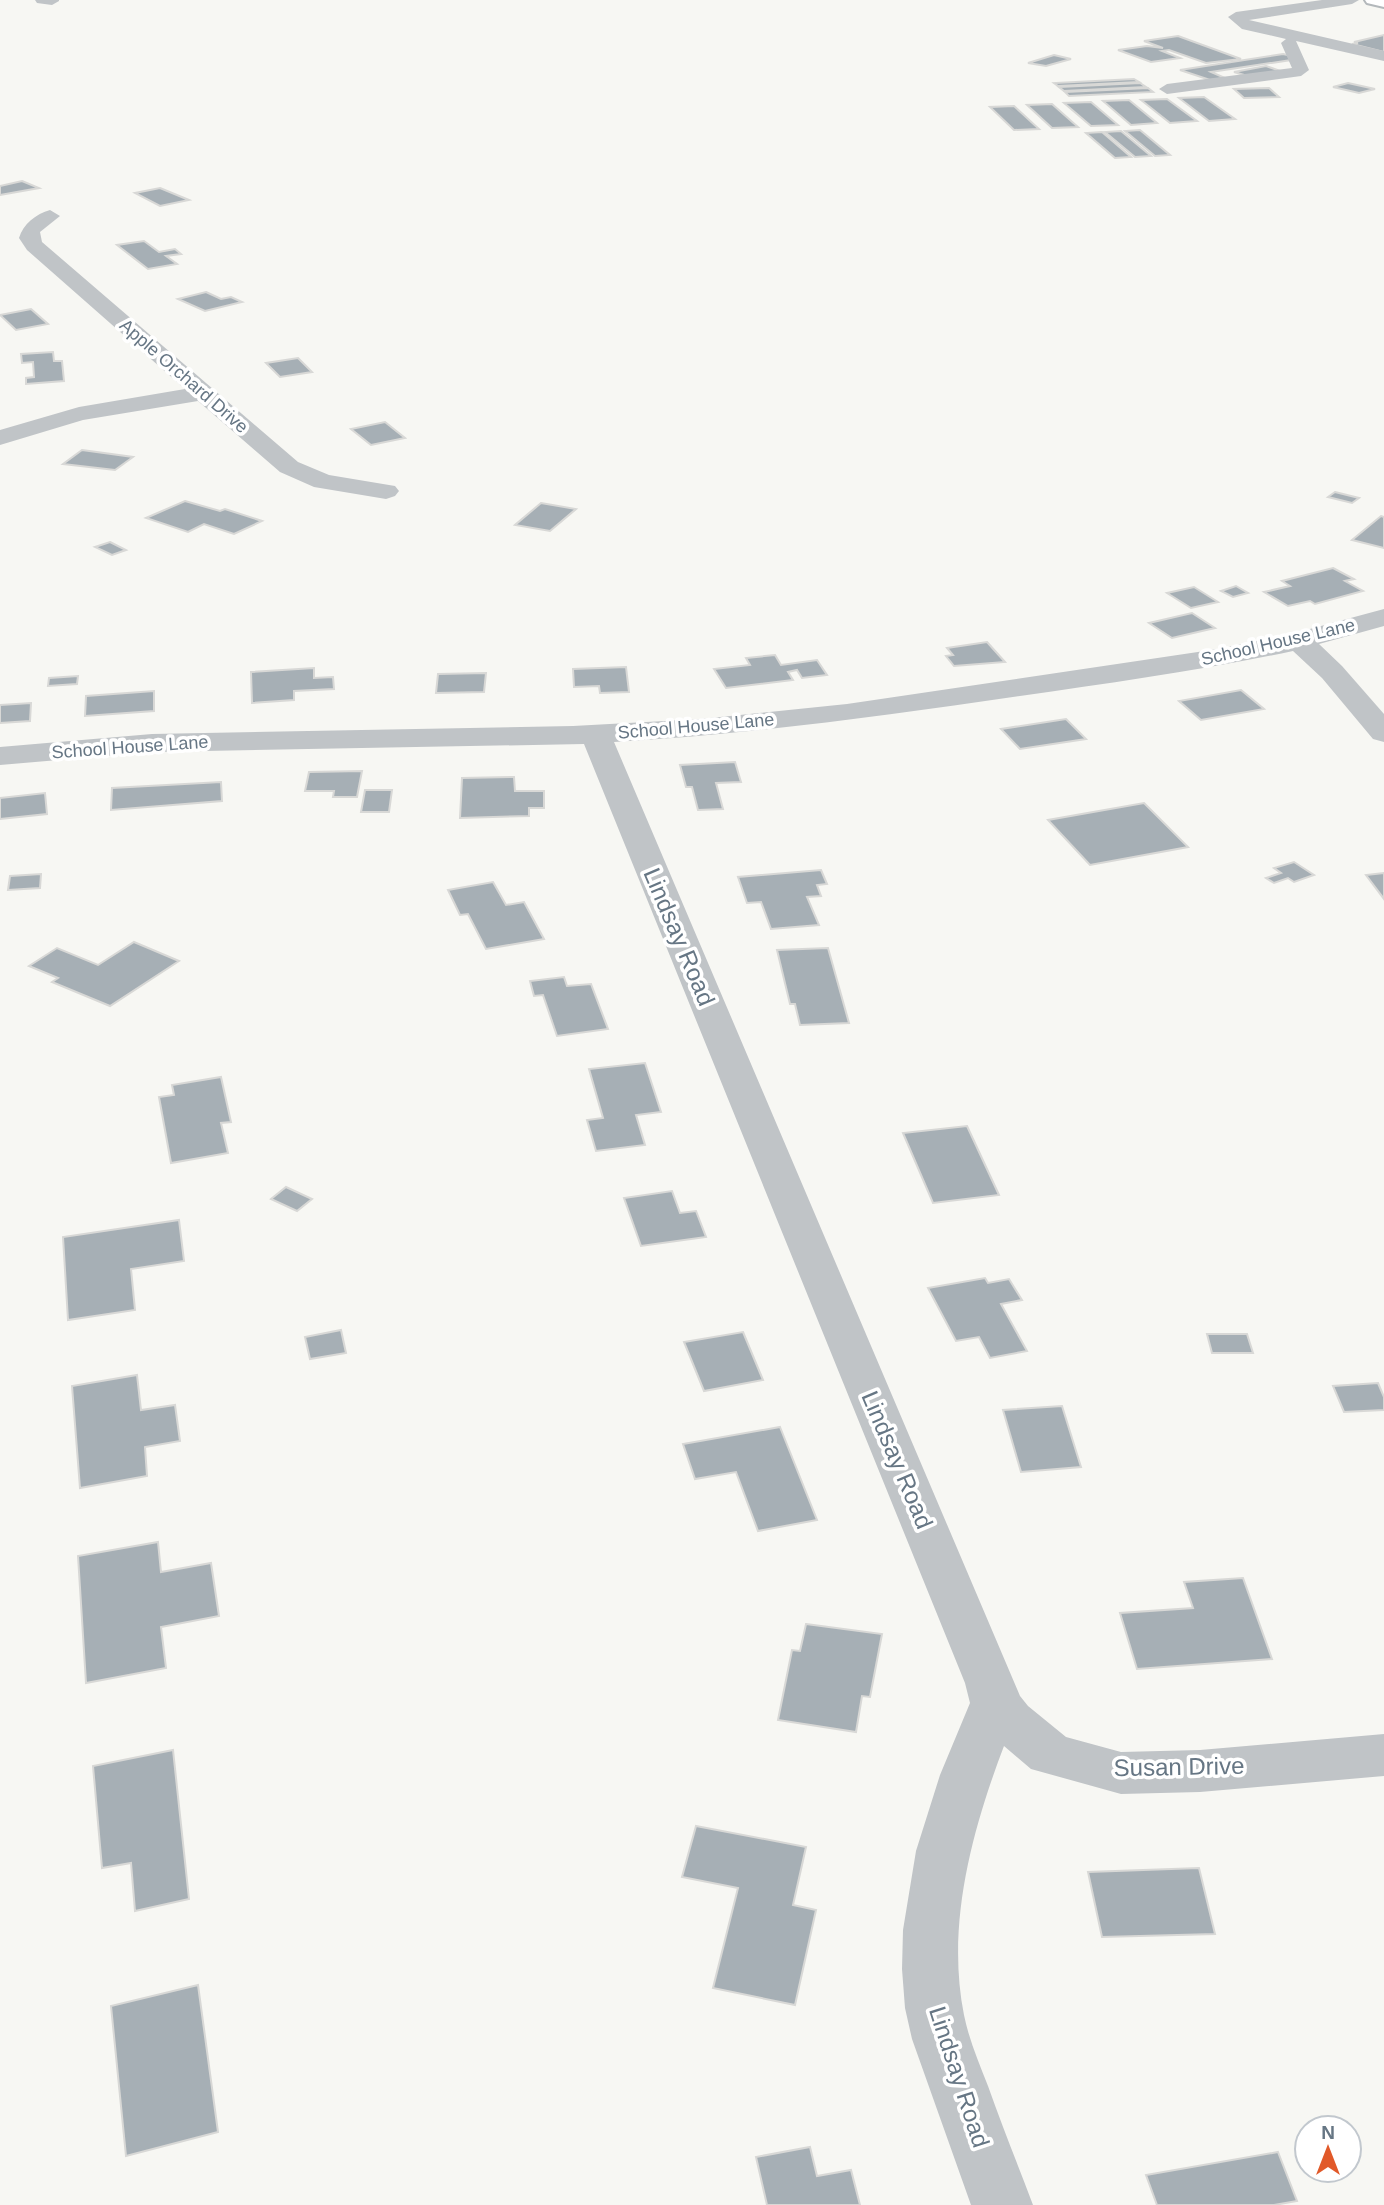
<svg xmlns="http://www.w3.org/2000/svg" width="1384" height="2205" viewBox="0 0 1384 2205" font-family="Arial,sans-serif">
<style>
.building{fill:#a6afb5;stroke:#d8d8d6;stroke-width:2}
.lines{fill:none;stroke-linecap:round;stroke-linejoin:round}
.major-casing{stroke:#b3b8bb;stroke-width:4}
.minor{fill:#c0c4c7;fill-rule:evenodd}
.major{fill:#fff;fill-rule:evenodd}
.labels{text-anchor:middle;stroke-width:7;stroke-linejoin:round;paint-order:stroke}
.far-street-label{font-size:18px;fill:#667684;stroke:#fff}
.near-street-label{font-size:24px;fill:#667684;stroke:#fff}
</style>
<rect width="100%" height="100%" fill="#f7f7f3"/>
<g class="building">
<polygon points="1384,35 1384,52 1352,44 1358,43 1354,42"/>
<polygon points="1178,36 1241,59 1206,63 1169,50 1162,51 1180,58 1151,62 1118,50 1147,46 1163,48 1144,41"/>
<polygon points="1283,54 1292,56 1291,60 1211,72 1225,78 1210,80 1180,70"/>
<polygon points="1054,55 1071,59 1046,66 1028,63"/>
<polygon points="1266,66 1283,72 1251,77 1234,72"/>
<polygon points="1134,79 1139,82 1058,86 1054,83"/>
<polygon points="1140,83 1146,87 1064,91 1059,87"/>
<polygon points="1348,83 1375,89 1359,93 1333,87"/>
<polygon points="1148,88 1153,92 1069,96 1065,92"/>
<polygon points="1269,88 1279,97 1244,98 1234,89"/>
<polygon points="1204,97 1235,119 1209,121 1179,98"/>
<polygon points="1167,99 1197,121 1170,123 1141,100"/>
<polygon points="1129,100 1157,123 1131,125 1103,101"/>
<polygon points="1091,102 1118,125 1091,126 1064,103"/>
<polygon points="1052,104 1078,127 1052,128 1027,105"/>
<polygon points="1014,106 1039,129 1014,130 990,107"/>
<polygon points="1140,130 1170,155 1155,156 1125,131"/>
<polygon points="1121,131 1151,156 1135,157 1105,132"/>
<polygon points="1102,132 1131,157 1115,158 1086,133"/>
<polygon points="22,181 39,188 0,195 0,186"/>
<polygon points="160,188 189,200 160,206 135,193"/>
<polygon points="144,241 159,252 175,249 181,254 166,256 177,264 148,269 117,245"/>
<polygon points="206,292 221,299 231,297 242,302 205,311 178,299"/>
<polygon points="31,309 48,324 16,330 0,315"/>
<polygon points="53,352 54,361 62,361 64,381 26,384 26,378 34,377 33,362 22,363 21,354"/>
<polygon points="298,358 312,372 280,377 266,363"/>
<polygon points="385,422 405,438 371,445 351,429"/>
<polygon points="82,450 133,457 115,470 63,464"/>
<polygon points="1335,492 1359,498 1352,503 1328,497"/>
<polygon points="185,501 220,511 225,509 262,521 234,534 204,524 188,532 146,518"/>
<polygon points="541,503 576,509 550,531 515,525"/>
<polygon points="1381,516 1384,517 1384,548 1352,540"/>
<polygon points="110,542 126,550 112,555 95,547"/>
<polygon points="1333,568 1354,579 1345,581 1363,591 1315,604 1310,601 1288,606 1264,592 1290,586 1282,581"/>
<polygon points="1236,586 1248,593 1233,597 1221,591"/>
<polygon points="1194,587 1218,602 1191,608 1167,593"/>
<polygon points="1192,613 1215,628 1172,638 1149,623"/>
<polygon points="987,642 1005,662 954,666 946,656 953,655 947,648"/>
<polygon points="775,655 781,665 817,660 827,675 802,678 797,670 788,672 793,680 726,688 714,669 750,665 746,658"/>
<polygon points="626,667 629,692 600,693 599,686 574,687 573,669"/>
<polygon points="314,668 314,678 333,677 334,689 294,691 294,700 252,703 251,672"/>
<polygon points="486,673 484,692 436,693 438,674"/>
<polygon points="78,676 77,684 48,686 49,678"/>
<polygon points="1241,690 1264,709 1201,720 1179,701"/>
<polygon points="154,691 154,711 85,716 86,696"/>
<polygon points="31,703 30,721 0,723 0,705"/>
<polygon points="1066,719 1086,739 1020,749 1001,729"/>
<polygon points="735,762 741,782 716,783 723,809 698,810 692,787 686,787 680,765"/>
<polygon points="362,771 357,797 333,797 334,791 305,791 309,772"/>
<polygon points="514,777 515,791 544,791 544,808 529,808 529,816 460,818 462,778"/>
<polygon points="221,782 222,801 111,810 112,788"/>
<polygon points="365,790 392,790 389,812 361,812"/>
<polygon points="45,793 47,814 0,819 0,798"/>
<polygon points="1144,803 1188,847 1090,865 1048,820"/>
<polygon points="1294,862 1314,875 1294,882 1288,878 1274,883 1266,878 1281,873 1274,868"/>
<polygon points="821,870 827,884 817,885 821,896 807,897 819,925 771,929 761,902 747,903 738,877"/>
<polygon points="1384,873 1384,899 1366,875"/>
<polygon points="41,874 40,888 8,890 10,876"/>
<polygon points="493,882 506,905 524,902 544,939 486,949 468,914 460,915 448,890"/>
<polygon points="134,942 179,961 110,1006 52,982 58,978 29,966 57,948 98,965"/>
<polygon points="828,948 849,1023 800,1025 795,1004 790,1004 777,950"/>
<polygon points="564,977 567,986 591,984 608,1029 557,1036 543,995 534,996 530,981"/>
<polygon points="645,1063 661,1112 636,1115 645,1145 596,1151 587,1120 603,1118 589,1069"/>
<polygon points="221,1077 231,1122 221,1123 228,1153 171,1163 159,1097 174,1095 172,1085"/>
<polygon points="967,1126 999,1195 933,1203 903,1133"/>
<polygon points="286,1187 312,1199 297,1211 271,1199"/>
<polygon points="672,1191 680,1213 696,1211 706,1237 641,1246 624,1198"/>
<polygon points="179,1220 184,1261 131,1269 135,1310 68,1320 63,1237"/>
<polygon points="985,1278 988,1283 1009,1279 1022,1300 1001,1304 1027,1351 990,1358 979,1337 956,1341 928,1288"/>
<polygon points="341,1330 346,1353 310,1359 305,1337"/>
<polygon points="743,1332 763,1380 704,1391 684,1342"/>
<polygon points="1207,1334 1247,1334 1253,1353 1212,1353"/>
<polygon points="137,1375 141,1410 175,1405 180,1441 145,1447 147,1476 80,1488 72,1386"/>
<polygon points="1378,1383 1384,1397 1384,1410 1344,1412 1333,1386"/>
<polygon points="1062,1406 1081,1467 1021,1472 1003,1410"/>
<polygon points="780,1427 817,1520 758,1531 736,1472 695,1479 683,1444"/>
<polygon points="158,1542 161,1572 211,1563 219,1616 161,1627 166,1668 86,1683 78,1556"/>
<polygon points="1243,1578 1272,1659 1137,1669 1120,1613 1193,1608 1184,1582"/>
<polygon points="806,1624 882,1634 870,1697 862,1696 856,1732 778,1720 792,1650 800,1651"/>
<polygon points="173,1750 189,1899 135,1911 131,1863 102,1868 93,1766"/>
<polygon points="696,1826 806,1847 793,1905 816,1910 795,2005 713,1988 738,1888 682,1877"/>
<polygon points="1199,1868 1215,1934 1102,1937 1088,1872"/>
<polygon points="198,1985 218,2132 126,2156 111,2006"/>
<polygon points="810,2147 817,2176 851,2170 860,2205 767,2205 756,2157"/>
<polygon points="1278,2152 1297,2201 1274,2205 1157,2205 1146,2175"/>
</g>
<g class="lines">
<g class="major-casing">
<polygon id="major" points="1365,0 1384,0 1384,7 1367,3"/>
</g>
<g class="minor">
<polygon points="35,0 59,0 59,1 52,5 37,3"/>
<polygon points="1322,0 1359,0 1352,4 1249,20 1384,51 1384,61 1296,41 1309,70 1301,76 1167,94 1159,89 1167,84 1292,68 1281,43 1286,39 1242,29 1228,17 1236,12"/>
<path d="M50,210l10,6 -20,16 2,10 256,220 31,13 66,11 4,5 -4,5 -9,3 -72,-12 -34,-15 -82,-71 -115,19 -83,25v-15l79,-23 106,-18 -158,-139 -8,-12c4,-14 17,-24 31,-28z"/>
<path d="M1384,609v17l-65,18 23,22 42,48v28l-11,-3 -51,-61 -29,-27c-90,19 -181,32 -273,45 -135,20 -270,38 -406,46l406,954 8,10 38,31 55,15 79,-2 184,-16v42l-184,16 -79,2 -90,-25 -27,-23c-32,84 -58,179 -40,269 5,25 15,48 24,71 14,40 30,79 45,119h-62l-59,-166 -7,-31 -3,-39 1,-39 13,-79 24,-76 30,-72 -5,-20 -381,-939 -432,8 -152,13v-18l152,-13 421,-8 128,-7 146,-15 371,-55 77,-16z"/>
</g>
<use href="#major" class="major"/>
</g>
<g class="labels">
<g class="far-street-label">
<text transform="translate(184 376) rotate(41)" y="6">Apple Orchard Drive</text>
<text transform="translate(1278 642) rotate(-13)" y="6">School House Lane</text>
<text transform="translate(696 726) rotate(-5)" y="6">School House Lane</text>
<text transform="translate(130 747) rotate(-4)" y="6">School House Lane</text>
</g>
<g class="near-street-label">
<text transform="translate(679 937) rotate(67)" y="8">Lindsay Road</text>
<text transform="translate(897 1460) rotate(67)" y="8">Lindsay Road</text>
<text transform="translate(1179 1767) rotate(-1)" y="8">Susan Drive</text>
<text transform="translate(959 2077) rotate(72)" y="8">Lindsay Road</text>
</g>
</g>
<g transform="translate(1328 2149)"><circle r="33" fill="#ffffff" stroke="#c2c8ce" stroke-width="2"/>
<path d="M0-5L12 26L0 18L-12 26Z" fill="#e15929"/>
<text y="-10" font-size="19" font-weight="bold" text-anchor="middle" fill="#667684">N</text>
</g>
</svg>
